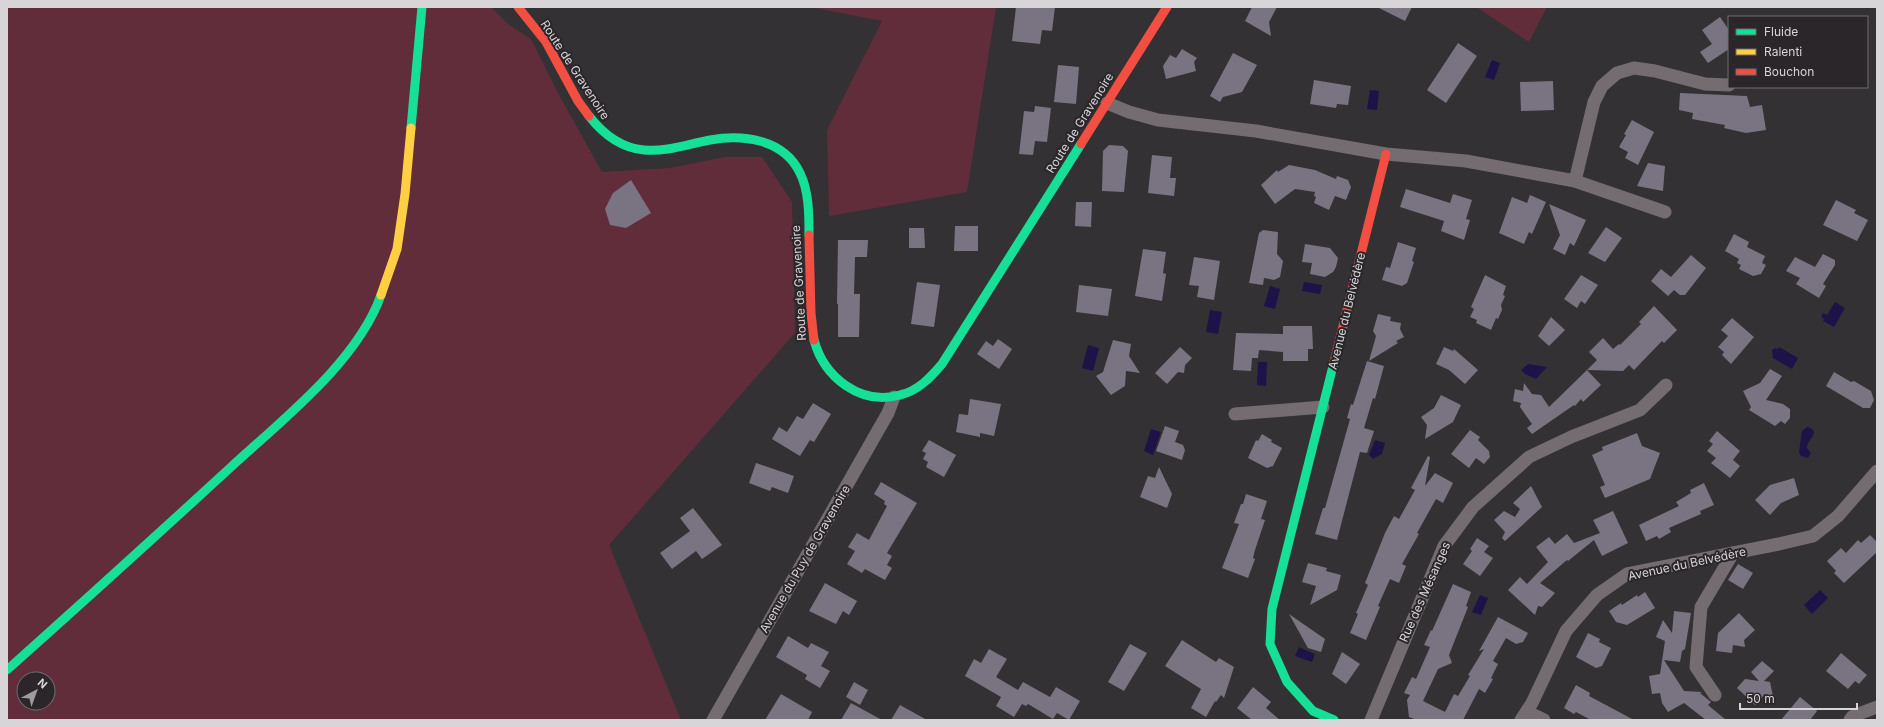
<svg xmlns="http://www.w3.org/2000/svg" width="1884" height="727" viewBox="0 0 1884 727" font-family="Inter,sans-serif">
<style>
.green{fill:#612d3b;fill-rule:evenodd}
.water{fill:#1d1348}
.building{fill:#7a7482}
.lines{fill:none;stroke-linecap:round;stroke-linejoin:round}
.street{stroke:#756c71;stroke-width:13}
.fast{stroke:#16e098;stroke-width:9}
.slow{stroke:#ffcf43;stroke-width:9}
.jam{stroke:#f24e42;stroke-width:9}
.labels{text-anchor:middle;stroke-width:4;stroke-linejoin:round;paint-order:stroke}
.street-label{font-size:12px;fill:#d7d5d7;stroke:#2a262a}
</style>
<rect width="100%" height="100%" fill="#333133"/>
<g class="green">
<path d="M7,7h484l18,18 22,14 27,54 44,79 68,-4 55,-11h37l30,45 3,131 -186,212 72,175h-674zM24,679h24v24h-24z"/>
<polygon points="810,7 996,7 967,192 829,216 827,130 882,21"/>
<polygon points="1479,7 1547,7 1529,42 1479,9"/>
</g>
<g class="water">
<polygon points="1492,60 1500,63 1494,80 1485,77"/>
<polygon points="1370,90 1379,91 1377,110 1367,109"/>
<polygon points="1304,282 1322,285 1320,294 1302,291"/>
<polygon points="1270,286 1280,289 1275,309 1264,306"/>
<polygon points="1835,302 1845,308 1834,327 1823,321 1824,319 1821,317 1823,313 1827,315"/>
<polygon points="1210,310 1222,312 1218,334 1206,332"/>
<polygon points="1088,345 1099,348 1093,371 1082,368"/>
<polygon points="1779,347 1798,358 1792,369 1773,358 1772,350 1775,348 1778,349"/>
<polygon points="1258,362 1267,362 1266,386 1257,385"/>
<polygon points="1528,364 1547,367 1536,379 1525,374 1521,370"/>
<path d="M1807,427l4,1 3,4c-1,7 -7,9 -7,16l4,5 -3,5 -7,-2 -2,-4 3,-21z"/>
<polygon points="1151,429 1161,432 1153,455 1144,451"/>
<polygon points="1375,440 1385,443 1382,454 1373,459 1369,455"/>
<polygon points="1820,590 1828,598 1812,614 1804,605"/>
<polygon points="1480,595 1488,598 1481,615 1472,612"/>
<polygon points="1299,647 1315,654 1312,662 1295,656"/>
</g>
<g class="building">
<polygon points="1016,7 1055,7 1052,31 1042,30 1040,44 1012,41"/>
<polygon points="1252,7 1277,7 1269,22 1271,36 1245,21"/>
<polygon points="1377,7 1412,7 1405,21"/>
<polygon points="1720,17 1729,30 1729,49 1708,63 1700,52 1712,44 1702,30"/>
<polygon points="1458,43 1477,56 1446,103 1427,90"/>
<polygon points="1182,49 1197,58 1194,62 1196,71 1166,79 1163,66 1170,55 1176,58"/>
<polygon points="1233,53 1257,65 1242,92 1223,97 1220,102 1210,96"/>
<polygon points="1058,65 1079,67 1076,104 1054,102"/>
<polygon points="1314,80 1351,86 1348,105 1337,104 1336,108 1310,104"/>
<polygon points="1553,81 1554,110 1521,111 1520,82"/>
<polygon points="1680,93 1747,96 1750,107 1762,105 1766,130 1746,133 1724,128 1725,125 1692,119 1693,113 1679,110"/>
<polygon points="1035,106 1051,108 1047,142 1035,141 1033,155 1019,154 1024,111 1034,112"/>
<polygon points="1632,120 1654,132 1638,165 1625,158 1628,152 1619,147 1626,135 1624,134"/>
<polygon points="1109,145 1123,146 1128,151 1124,192 1102,191 1103,151"/>
<polygon points="1152,155 1172,157 1170,178 1176,178 1174,196 1148,193"/>
<polygon points="1648,163 1665,166 1663,191 1637,186"/>
<polygon points="1289,165 1315,170 1336,179 1337,176 1348,180 1351,187 1346,200 1335,196 1329,210 1314,203 1316,197 1314,196 1315,192 1295,189 1275,204 1261,185 1277,170 1278,172"/>
<polygon points="631,180 651,213 626,228 610,225 605,209 613,193"/>
<polygon points="1406,189 1450,203 1453,194 1472,200 1466,219 1470,220 1464,240 1441,231 1444,221 1400,207"/>
<polygon points="1530,195 1546,202 1532,234 1529,232 1524,244 1499,233 1512,197 1527,203"/>
<polygon points="1836,200 1856,210 1854,213 1868,220 1857,241 1823,225"/>
<polygon points="1076,202 1092,202 1091,227 1075,226"/>
<polygon points="1549,204 1586,220 1574,246 1570,243 1565,255 1553,249 1560,235"/>
<polygon points="955,226 978,226 978,251 954,251"/>
<polygon points="1606,227 1622,238 1605,262 1588,253"/>
<polygon points="909,228 924,228 925,248 909,248"/>
<polygon points="1263,230 1278,232 1277,254 1283,261 1280,277 1274,280 1264,278 1263,285 1249,283 1259,233"/>
<polygon points="1734,234 1749,242 1747,247 1765,256 1762,263 1766,265 1761,274 1753,276 1739,269 1741,265 1737,263 1739,259 1725,251"/>
<polygon points="838,240 868,240 867,257 855,257 854,294 860,294 859,337 838,337 838,304 837,304"/>
<polygon points="1398,242 1416,248 1412,261 1414,262 1407,283 1402,286 1382,280 1386,267 1390,268"/>
<polygon points="1305,244 1330,248 1338,258 1336,267 1333,272 1325,277 1310,274 1312,263 1302,262"/>
<polygon points="1143,249 1166,252 1163,273 1166,274 1162,301 1135,296"/>
<polygon points="1823,254 1835,260 1835,265 1823,284 1826,286 1819,298 1796,284 1800,278 1786,271 1795,257 1815,267"/>
<polygon points="1691,255 1706,268 1685,295 1680,295 1674,290 1668,296 1651,281 1661,269 1671,277"/>
<polygon points="1194,257 1220,261 1214,300 1197,297 1199,286 1189,285"/>
<polygon points="1485,275 1506,286 1503,295 1505,296 1501,305 1502,310 1498,319 1496,318 1491,330 1476,323 1477,320 1470,317 1474,309 1471,307"/>
<polygon points="1581,275 1598,285 1585,304 1581,301 1577,308 1564,299"/>
<polygon points="917,282 940,285 934,327 911,324"/>
<polygon points="1079,285 1112,289 1108,316 1076,312"/>
<polygon points="1654,306 1677,330 1664,343 1662,341 1634,370 1629,365 1623,371 1587,370 1597,360 1589,352 1603,338 1613,349 1619,344 1620,345 1641,324 1639,322"/>
<polygon points="1378,314 1391,317 1390,321 1401,323 1400,329 1404,337 1396,341 1398,343 1369,361 1376,336 1373,331"/>
<polygon points="1551,317 1565,330 1549,346 1538,336"/>
<polygon points="1732,318 1754,337 1731,364 1722,355 1724,352 1718,347 1728,336 1721,330"/>
<polygon points="1283,326 1312,326 1313,349 1308,349 1308,361 1283,361 1283,352 1259,350 1258,358 1252,358 1251,371 1233,370 1236,333 1283,334"/>
<polygon points="998,339 1012,349 999,369 977,354 986,341 993,346"/>
<polygon points="1113,340 1131,344 1129,356 1140,373 1126,371 1125,386 1111,395 1096,376 1103,372"/>
<polygon points="1180,347 1192,358 1185,365 1184,373 1178,372 1167,384 1155,373"/>
<polygon points="1444,347 1453,351 1454,349 1478,370 1465,384 1449,370 1436,364"/>
<polygon points="1367,361 1384,366 1375,399 1373,398 1364,428 1374,431 1367,453 1360,452 1337,540 1315,534 1323,508 1325,508 1350,419 1347,418 1351,404 1353,405"/>
<polygon points="1770,369 1782,376 1766,400 1783,404 1790,409 1790,418 1785,424 1781,421 1775,426 1749,410 1751,407 1743,391 1760,383"/>
<polygon points="1587,370 1601,385 1583,402 1581,399 1575,406 1574,405 1532,434 1527,428 1532,424 1520,407 1521,403 1513,401 1515,389 1523,391 1524,383 1532,394 1541,395 1549,407"/>
<polygon points="1834,372 1851,382 1854,381 1871,391 1874,400 1870,408 1863,408 1826,386"/>
<polygon points="1441,395 1461,405 1453,422 1425,439 1427,425 1421,417 1434,408"/>
<polygon points="970,399 1001,404 994,436 980,433 980,437 956,432 959,414 968,415"/>
<polygon points="813,403 831,414 814,442 810,440 800,456 772,439 779,427 787,432 797,416 803,419"/>
<polygon points="1165,426 1179,431 1175,442 1183,445 1185,450 1182,460 1156,451"/>
<polygon points="1470,430 1480,437 1478,440 1489,451 1490,457 1484,464 1476,458 1469,468 1451,454"/>
<polygon points="1717,431 1740,451 1733,460 1740,466 1730,478 1711,463 1716,458 1707,451 1713,444 1709,441"/>
<polygon points="1637,433 1642,446 1660,453 1650,479 1605,498 1600,487 1605,485 1592,455 1603,450 1602,447"/>
<polygon points="1262,434 1272,440 1271,442 1282,448 1273,466 1267,468 1248,458 1256,440 1258,441"/>
<polygon points="929,440 956,455 944,477 926,467 928,462 923,459 926,453 922,451"/>
<polygon points="1428,456 1430,457 1425,486 1435,473 1453,483 1443,503 1436,499 1417,533 1419,534 1402,564 1406,566 1399,583 1390,579 1378,606 1380,607 1366,640 1350,633 1358,614 1356,613 1368,585 1365,583 1385,533 1394,516 1399,519 1415,490 1411,488"/>
<polygon points="756,463 794,476 788,493 772,487 770,491 749,483"/>
<polygon points="1159,467 1172,494 1167,508 1140,497 1148,476 1155,478"/>
<polygon points="1794,478 1799,495 1781,503 1770,515 1755,500 1770,485"/>
<polygon points="881,482 917,503 887,553 892,556 887,565 892,568 885,580 865,569 862,573 847,564 855,551 848,547 857,533 869,540 887,506 884,504 885,501 874,494"/>
<polygon points="1704,483 1714,505 1700,511 1701,514 1669,528 1671,532 1659,539 1657,536 1646,541 1639,525 1679,506 1676,502 1691,493 1690,490"/>
<polygon points="1531,486 1542,507 1505,541 1502,538 1505,532 1494,520 1504,511 1515,517 1520,509 1513,503"/>
<polygon points="1246,494 1267,501 1261,519 1265,520 1255,550 1253,558 1255,559 1248,578 1222,568 1239,524 1234,523 1241,504 1243,504"/>
<polygon points="693,508 722,545 702,559 696,551 672,569 660,553 690,531 680,518"/>
<polygon points="1613,511 1628,543 1602,556 1594,540 1568,561 1567,560 1540,583 1555,593 1542,607 1538,606 1535,615 1508,590 1520,577 1527,584 1548,562 1536,547 1549,537 1555,544 1567,534 1574,543 1600,533 1593,520"/>
<polygon points="1870,535 1877,542 1877,552 1844,583 1834,573 1836,571 1827,561 1841,548 1846,553 1858,540 1861,543"/>
<polygon points="1477,538 1489,546 1484,552 1493,558 1480,576 1463,564 1472,551 1470,549"/>
<polygon points="1308,563 1327,568 1326,571 1341,575 1337,590 1310,605 1316,586 1302,582"/>
<polygon points="1738,564 1753,573 1743,589 1728,580"/>
<polygon points="825,583 857,601 849,615 843,611 836,624 809,611"/>
<polygon points="1453,584 1471,592 1466,606 1468,607 1449,655 1452,663 1438,669 1423,701 1445,712 1454,694 1458,696 1470,676 1468,675 1484,649 1479,651 1498,617 1528,633 1523,642 1516,644 1506,638 1493,661 1498,664 1491,678 1493,679 1485,693 1479,689 1463,720 1417,720 1409,717 1407,700 1410,695 1404,693 1412,677 1416,679 1430,647 1424,645 1431,630 1432,631"/>
<polygon points="1645,592 1655,608 1627,625 1616,622 1609,611 1621,603 1622,605 1637,595 1638,597"/>
<polygon points="1674,611 1691,613 1685,649 1682,651 1680,662 1664,660 1684,691 1702,692 1690,699 1700,693 1711,702 1708,705 1726,720 1706,720 1684,703 1668,712 1662,703 1660,693 1652,694 1649,676 1660,674 1665,641 1656,637 1663,620 1672,633"/>
<polygon points="1739,613 1755,630 1744,640 1745,647 1733,645 1732,653 1716,651 1718,633"/>
<polygon points="1289,614 1325,639 1321,652 1308,648"/>
<polygon points="1588,633 1600,639 1599,642 1611,648 1602,666 1596,668 1576,657"/>
<polygon points="788,636 808,648 811,643 829,652 821,666 830,671 820,688 805,679 807,675 776,657"/>
<polygon points="1182,640 1216,662 1219,658 1234,667 1224,698 1221,695 1216,702 1215,701 1206,717 1191,708 1201,689 1165,666"/>
<polygon points="1130,644 1147,653 1124,691 1108,682"/>
<polygon points="989,649 1007,659 996,677 1018,690 1023,682 1050,697 1056,687 1080,701 1069,720 1057,713 1053,719 1028,704 1026,706 1022,704 1014,717 996,706 1001,697 965,676 974,659 981,663"/>
<polygon points="1342,652 1360,664 1346,684 1332,674"/>
<polygon points="1841,653 1867,675 1859,684 1855,681 1848,689 1826,671"/>
<polygon points="1762,661 1774,671 1764,681 1770,682 1773,696 1765,694 1755,705 1737,688 1745,679 1759,681 1751,672"/>
<polygon points="854,682 868,690 860,705 846,697"/>
<polygon points="1576,685 1590,693 1589,696 1634,720 1591,720 1576,712 1574,714 1564,708"/>
<polygon points="1253,687 1271,702 1266,708 1280,720 1252,720 1237,708"/>
<polygon points="781,694 812,712 808,720 765,720"/>
<polygon points="1800,697 1817,711 1810,720 1781,720"/>
<polygon points="851,703 882,720 841,720"/>
<polygon points="900,705 927,720 891,720"/>
</g>
<g class="lines">
<g class="street">
<polyline points="1107,103 1129,112 1158,120 1256,131 1386,154 1466,161 1575,181 1665,212"/>
<polyline points="1575,181 1594,102 1602,86 1617,73 1634,68 1655,71 1705,84 1729,85"/>
<polyline points="1235,414 1323,407"/>
<polyline points="1715,695 1696,667 1701,607 1733,553"/>
<polyline points="1527,712 1544,720"/>
<polyline points="713,720 888,413 894,397"/>
<polyline points="1371,720 1444,546 1473,507 1529,457 1571,437 1640,410 1666,385"/>
<polyline points="1521,720 1532,703 1566,631 1597,595 1627,574 1779,544 1813,536 1838,516 1877,471"/>
<polyline points="1850,720 1853,716 1877,707"/>
</g>
<g class="fast">
<path d="M589,116c14,18 32,32 55,34 23,2 44,-6 66,-10 33,-6 74,-1 90,33 9,18 9,42 9,62"/>
<polyline points="411,128 422,7"/>
<path d="M814,340c10,37 46,66 86,55 18,-4 31,-18 42,-31l139,-220"/>
<polyline points="1334,362 1272,609 1270,644 1287,682 1313,711 1334,720"/>
<path d="M7,670c75,-67 150,-135 224,-203 51,-47 127,-106 150,-172"/>
</g>
<polyline class="slow" points="381,295 397,249 405,194 411,128"/>
<g class="jam">
<polyline points="518,7 546,42 578,101 589,116"/>
<polyline points="1081,144 1167,7"/>
<polyline points="809,235 811,313 814,340"/>
<polyline points="1334,362 1386,154"/>
</g>
</g>
<g class="labels">
<g class="street-label">
<text transform="translate(575 70) rotate(57)" y="4">Route de Gravenoire</text>
<text transform="translate(1080 123) rotate(-58)" y="4">Route de Gravenoire</text>
<text transform="translate(799 283) rotate(-93)" y="4">Route de Gravenoire</text>
<text transform="translate(1347 311) rotate(-76)" y="4">Avenue du Belvédère</text>
<text transform="translate(805 559) rotate(-60)" y="4">Avenue du Puy de Gravenoire</text>
<text transform="translate(1687 564) rotate(-12)" y="4">Avenue du Belvédère</text>
<text transform="translate(1425 592) rotate(-66)" y="4">Rue des Mésanges</text>
</g>
</g>
<rect width="1884" height="727" fill="none" stroke="#d7d5d7" stroke-width="16"/>
<rect x="1728" y="16" width="140" height="72" fill="#2a262a" stroke="#6f6c6f"/>
<rect x="1736" y="29" width="20" height="6" fill="#16e098" stroke="#6f6c6f"/>
<text x="1764" y="36" font-size="12" fill="#d7d5d7">Fluide</text>
<rect x="1736" y="49" width="20" height="6" fill="#ffcf43" stroke="#6f6c6f"/>
<text x="1764" y="56" font-size="12" fill="#d7d5d7">Ralenti</text>
<rect x="1736" y="69" width="20" height="6" fill="#f24e42" stroke="#6f6c6f"/>
<text x="1764" y="76" font-size="12" fill="#d7d5d7">Bouchon</text>
<g transform="translate(36 691) rotate(41)"><circle r="19" fill="#2a262a" stroke="#6f6c6f"/>
<path d="M0-3L7 15L0 10L-7 15Z" fill="#9e9c9e"/>
<text y="-6" font-size="11" font-weight="bold" text-anchor="middle" fill="#d7d5d7">N</text>
</g>
<path d="M1740 703v6h117v-6" fill="none" stroke="#d7d5d7" stroke-width="2"/>
<text x="1746" y="703" font-size="12" fill="#d7d5d7" stroke="#2a262a" stroke-width="3" paint-order="stroke">50 m</text>
</svg>
